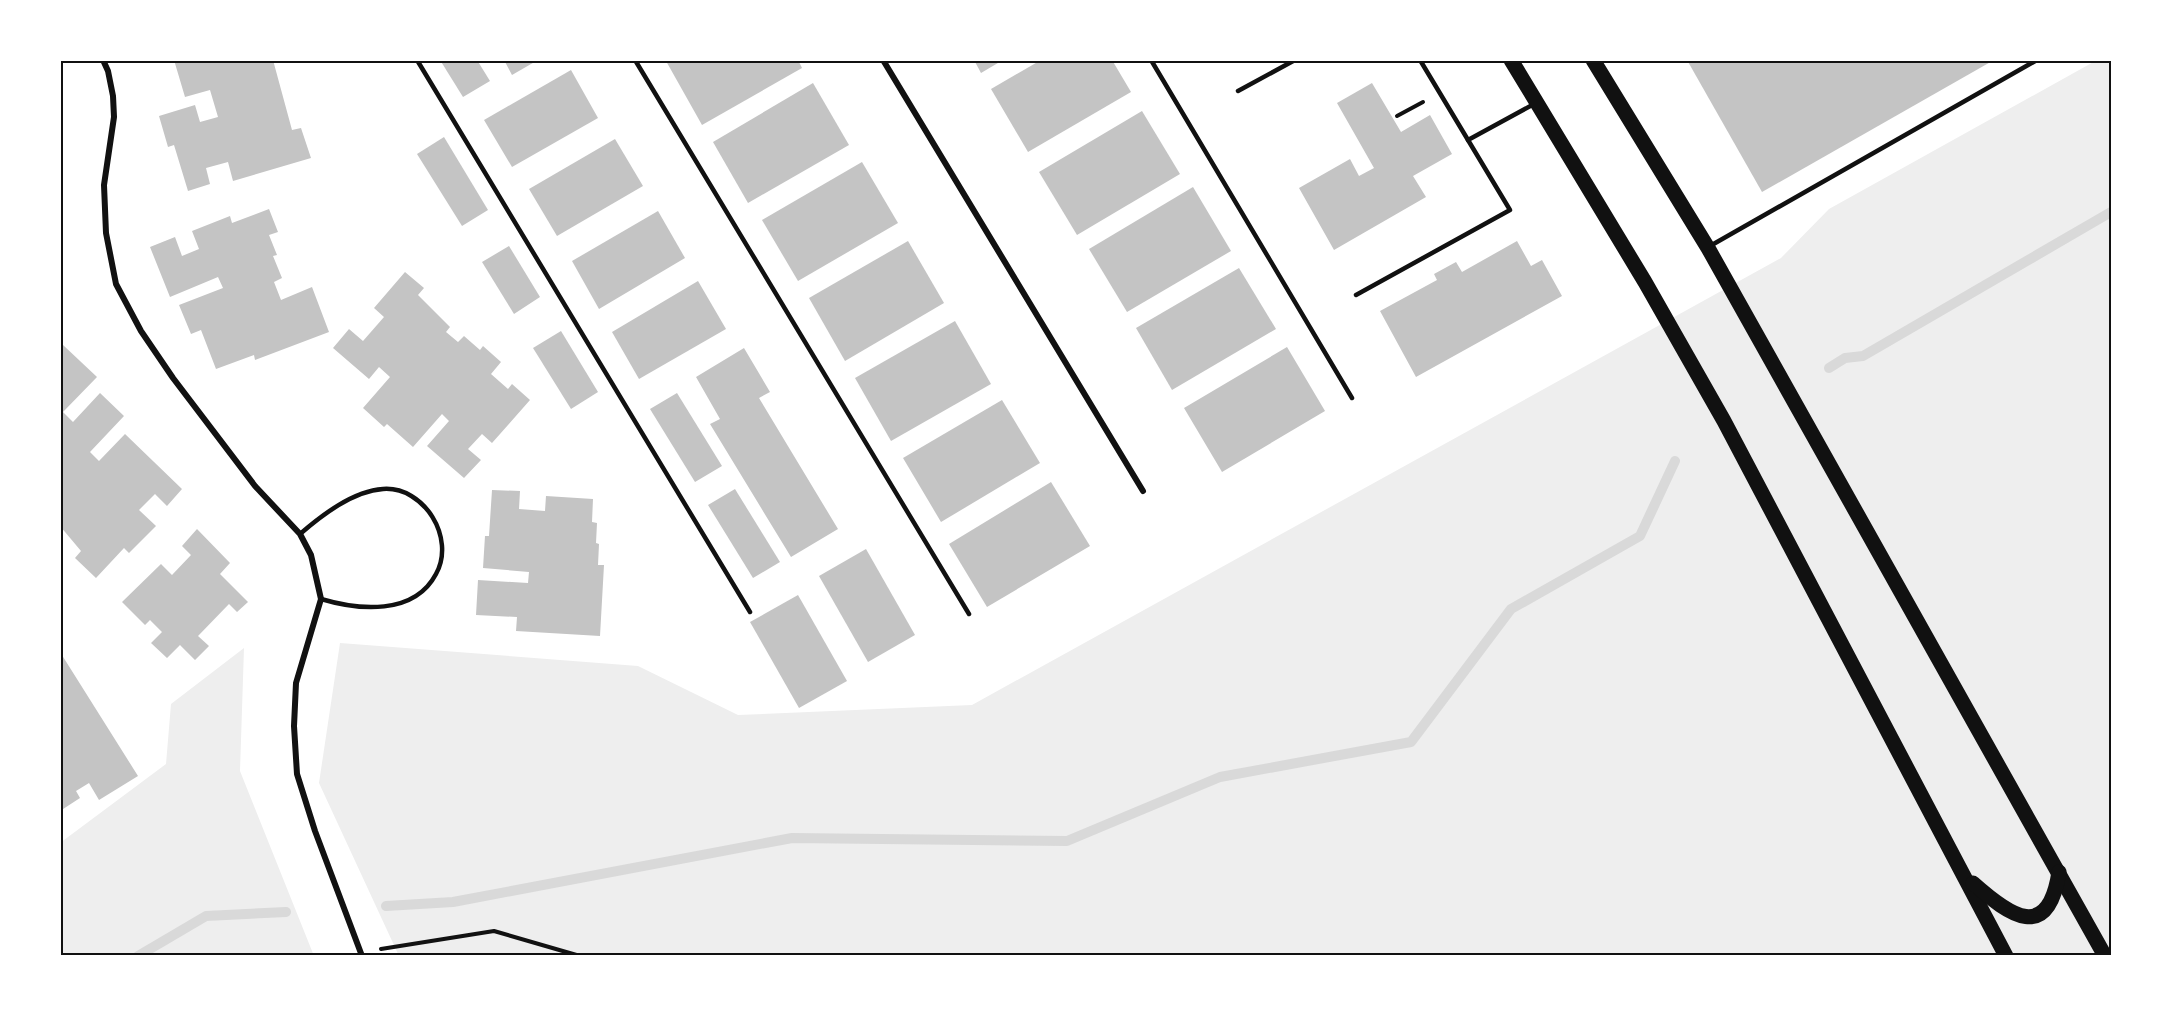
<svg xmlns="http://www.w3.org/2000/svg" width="2171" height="1016" viewBox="0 0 2171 1016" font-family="Inter,sans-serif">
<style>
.green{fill:#eee}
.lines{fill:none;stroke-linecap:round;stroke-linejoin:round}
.stream{stroke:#d9d9d9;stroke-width:10}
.building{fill:#c4c4c4}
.path{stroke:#111;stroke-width:4}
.service{stroke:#111;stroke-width:4.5}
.minor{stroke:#111;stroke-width:6}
.primary{stroke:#111;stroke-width:15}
.neatline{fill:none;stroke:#111;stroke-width:2}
</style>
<rect width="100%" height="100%" fill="#fff"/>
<g class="green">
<polygon points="2097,60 2111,60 2111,956 399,956 319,783 340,643 638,666 738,715 972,705 1781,258 1829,209"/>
<polygon points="244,648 240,771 314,956 60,956 60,843 166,764 171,704"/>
</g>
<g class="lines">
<g class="stream">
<polyline points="1829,368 1845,358 1863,356 2111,212"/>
<polyline points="386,906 453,902 792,838 1067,841 1220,777 1411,742 1511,609 1640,536 1675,461"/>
<polyline points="138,956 206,916 286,912"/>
</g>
</g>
<g class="building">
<polygon points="174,60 273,60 292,130 301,128 311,158 233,181 228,162 206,168 210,184 188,191 174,145 168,147 159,116 195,105 200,122 218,117 210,90 185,97"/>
<polygon points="440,60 477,60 490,81 463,97"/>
<polygon points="504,60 538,60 512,75"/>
<polygon points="668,60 798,60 802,68 702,125 666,61"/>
<polygon points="974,60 1003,60 981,73"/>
<polygon points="1041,60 1112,60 1131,92 1028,152 991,89"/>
<polygon points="1687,60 1994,60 1762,192"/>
<polygon points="571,70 598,118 512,167 484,120"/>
<polygon points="813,83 849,145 748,203 713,142"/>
<polygon points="1372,83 1401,132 1430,115 1452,154 1413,176 1426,197 1334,250 1299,188 1350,159 1359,176 1374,168 1337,103"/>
<polygon points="1142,111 1180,174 1077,235 1039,172"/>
<polygon points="444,137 488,210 462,226 417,154"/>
<polygon points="615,139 643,186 557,236 529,189"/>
<polygon points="862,162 898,223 798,281 762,220"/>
<polygon points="1193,187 1231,251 1127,312 1089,249"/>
<polygon points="269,209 278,232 269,235 277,255 273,256 282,278 274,282 281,300 312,287 329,332 255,360 254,355 216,369 201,330 191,334 179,305 223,288 218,277 170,297 150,247 175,237 182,256 199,249 192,231 230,216 232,223"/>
<polygon points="658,211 685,258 599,309 572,261"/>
<polygon points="908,241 944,303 845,361 809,298"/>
<polygon points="1517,241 1531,266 1542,260 1562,296 1416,377 1380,311 1437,280 1434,274 1456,262 1462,272"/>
<polygon points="509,246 540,297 514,314 482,262"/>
<polygon points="1239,268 1276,329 1172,390 1136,328"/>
<polygon points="405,272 424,288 418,295 450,327 446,332 458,342 464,336 480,350 483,346 501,362 491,374 508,389 512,384 530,400 492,443 482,434 468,449 481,460 464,478 427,446 449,421 442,414 413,447 387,424 384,427 363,408 390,377 379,367 369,379 333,348 349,329 363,341 384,317 374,308"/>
<polygon points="698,281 726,329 639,379 612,332"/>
<polygon points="955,321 991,384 891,441 855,378"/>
<polygon points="561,331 598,392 571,409 533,348"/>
<polygon points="63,345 97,377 63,412 73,422 100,393 124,416 90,452 99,461 125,434 182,489 167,506 155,494 139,510 156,526 129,553 124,548 96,578 75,558 81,551 60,526 60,348"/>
<polygon points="1287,347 1325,411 1222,472 1184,408"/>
<polygon points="744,348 770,392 759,398 838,529 791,557 710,424 720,419 696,377"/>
<polygon points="677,393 722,466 695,482 650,409"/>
<polygon points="1002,400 1040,463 941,522 903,458"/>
<polygon points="1051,482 1090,546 987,607 949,544"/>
<polygon points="735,489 780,562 753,578 708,505"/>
<polygon points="492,490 520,491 519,509 545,511 546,496 593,499 592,522 597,523 596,543 599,544 598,565 604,565 600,636 516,631 517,617 476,615 478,580 528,583 529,572 483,568 485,536 489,536"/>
<polygon points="197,529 230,563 220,574 248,602 237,612 229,604 198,636 209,646 195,660 180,645 167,658 151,643 162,632 150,620 145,625 122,602 161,564 172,575 191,555 182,546"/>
<polygon points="866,549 915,635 868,662 819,576"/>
<polygon points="798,595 847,681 799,708 750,622"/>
<polygon points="60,652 138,776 99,800 89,783 76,791 80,798 60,811"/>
</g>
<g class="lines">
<g class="path">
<polyline points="1397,116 1423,102"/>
<polyline points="381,949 494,931 580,956"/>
</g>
<g class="service">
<polyline points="417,60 750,612"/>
<polyline points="635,60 969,614"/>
<polyline points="1151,60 1352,398"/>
<polyline points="1420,60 1468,140"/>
<polyline points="1238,91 1295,60"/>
<polyline points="1710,246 2037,60"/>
<polyline points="1356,295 1510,210 1468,140 1534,104"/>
<path d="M300,534c22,-19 53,-43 83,-45 41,-3 73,49 53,85 -22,42 -78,36 -115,25"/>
</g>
<g class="minor">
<polyline points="103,60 108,71 113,96 114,117 104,185 106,233 116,284 141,331 173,378 255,486 300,534 311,555 321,599 296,683 294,726 297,774 315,831 362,956"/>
<polyline points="883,60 1143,491"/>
</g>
<g class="primary">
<polyline points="1511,60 1645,282 1724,421 2006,956"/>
<polyline points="1593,60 1708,248 2105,956"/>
<path d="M1973,883c37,33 75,60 86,-11"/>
</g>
</g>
<rect width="2171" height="1016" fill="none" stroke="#ffffff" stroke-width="123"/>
<rect x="62" y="62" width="2048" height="892" class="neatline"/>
</svg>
